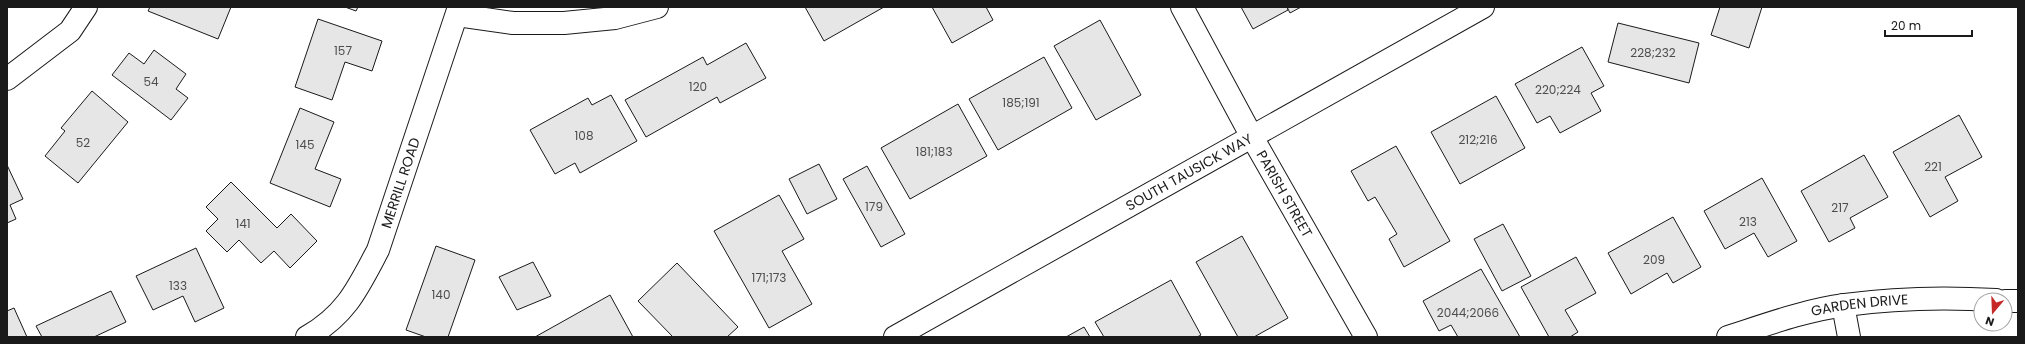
<svg xmlns="http://www.w3.org/2000/svg" width="2025" height="344" viewBox="0 0 2025 344" font-family="Poppins,sans-serif">
<style>
.building{fill:#e6e6e6;stroke:#1a1a1a}
.lines{fill:none;stroke-linecap:round;stroke-linejoin:round}
.minor-casing{stroke:#1a1a1a;stroke-width:24}
.major-casing{stroke:#1a1a1a;stroke-width:24}
.minor{stroke:#fff;stroke-width:22}
.major{stroke:#fff;stroke-width:22}
.labels{text-anchor:middle;stroke-width:3;stroke-linejoin:round;paint-order:stroke}
.number-label{font-size:12px;fill:#4d4d4d}
.street-label{font-size:14px;fill:#1a1a1a;stroke:#fff}
</style>
<rect width="100%" height="100%" fill="#fff"/>
<g class="building">
<polygon points="150,7 231,7 218,39 148,11"/>
<polygon points="345,7 358,7 356,11"/>
<polygon points="805,7 884,7 824,41"/>
<polygon points="932,7 986,7 993,20 952,43"/>
<polygon points="1241,7 1287,7 1288,10 1253,29"/>
<polygon points="1287,7 1301,7 1290,13"/>
<polygon points="1720,7 1762,7 1749,48 1711,35"/>
<polygon points="318,19 382,41 372,71 345,62 332,100 295,87"/>
<polygon points="1100,20 1141,95 1096,120 1054,46"/>
<polygon points="1618,23 1699,43 1689,83 1608,62"/>
<polygon points="746,43 766,78 720,103 717,97 646,137 625,100 703,57 707,65"/>
<polygon points="1582,47 1604,86 1591,93 1601,111 1560,133 1550,116 1537,123 1515,84"/>
<polygon points="154,50 186,74 176,89 188,98 171,120 112,75 129,53 144,64"/>
<polygon points="1044,57 1072,108 998,150 969,99"/>
<polygon points="92,91 128,122 78,183 45,156 65,131 61,128"/>
<polygon points="611,95 637,141 580,173 575,163 555,174 530,130 588,98 592,105"/>
<polygon points="1496,96 1525,148 1460,184 1431,132"/>
<polygon points="958,104 987,156 910,199 881,148"/>
<polygon points="300,108 334,122 315,169 341,179 330,207 270,183"/>
<polygon points="1959,115 1982,157 1945,177 1958,201 1930,217 1893,152"/>
<polygon points="1396,146 1450,241 1404,267 1389,239 1397,234 1375,197 1368,201 1351,171"/>
<polygon points="1864,155 1888,197 1850,218 1855,228 1829,242 1801,191"/>
<polygon points="819,164 837,199 807,214 789,179"/>
<polygon points="7,165 23,199 10,205 16,219 7,223"/>
<polygon points="867,166 905,234 881,247 843,179"/>
<polygon points="1762,178 1797,241 1768,257 1754,233 1725,249 1704,211"/>
<polygon points="231,182 277,228 291,214 317,241 290,268 274,251 261,263 239,240 227,252 206,231 218,219 206,207"/>
<polygon points="779,195 804,239 782,251 812,304 769,328 714,231"/>
<polygon points="1673,217 1701,267 1673,283 1667,273 1631,294 1608,253"/>
<polygon points="1503,224 1531,276 1502,291 1474,239"/>
<polygon points="1242,236 1288,318 1254,337 1238,337 1196,262"/>
<polygon points="436,246 475,260 448,337 426,337 406,330"/>
<polygon points="196,248 224,308 195,322 183,296 153,310 136,276"/>
<polygon points="1576,257 1596,293 1565,310 1578,332 1570,337 1549,337 1521,287"/>
<polygon points="533,262 551,296 517,310 499,277"/>
<polygon points="677,263 738,327 727,337 673,337 638,301"/>
<polygon points="1481,269 1520,337 1458,337 1451,325 1439,331 1423,301"/>
<polygon points="1171,280 1201,335 1197,337 1104,337 1095,322"/>
<polygon points="111,291 126,322 94,337 42,337 36,326"/>
<polygon points="610,295 633,337 535,337"/>
<polygon points="14,308 27,337 7,337 7,311"/>
<polygon points="1084,327 1090,337 1066,337"/>
</g>
<g class="lines">
<g class="minor-casing">
<g id="minor">
<path id="s1" d="M1182,7l70,130 114,200"/>
<polyline points="457,15 513,23 564,23 615,18 657,7"/>
<polyline points="7,79 70,31 86,7"/>
<polyline points="2005,301 2018,301"/>
<polyline points="1843,305 1849,337"/>
<path id="s2" d="M307,337c39,-22 51,-49 71,-87l81,-243"/>
<path id="s3" d="M1728,337c37,-12 78,-27 117,-32 50,-7 101,-8 151,-5"/>
</g>
</g>
<g class="major-casing">
<g id="major">
<path id="s4" d="M895,337l588,-330"/>
</g>
</g>
<use href="#minor" class="minor"/>
<use href="#major" class="major"/>
</g>
<g class="labels">
<g class="number-label">
<text x="343" y="55">157</text>
<text x="1653" y="57">228;232</text>
<text x="151" y="86">54</text>
<text x="698" y="91">120</text>
<text x="1558" y="94">220;224</text>
<text x="1021" y="107">185;191</text>
<text x="584" y="140">108</text>
<text x="1478" y="144">212;216</text>
<text x="83" y="147">52</text>
<text x="305" y="149">145</text>
<text x="934" y="156">181;183</text>
<text x="1933" y="171">221</text>
<text x="874" y="211">179</text>
<text x="1840" y="212">217</text>
<text x="1748" y="226">213</text>
<text x="243" y="228">141</text>
<text x="1654" y="264">209</text>
<text x="769" y="282">171;173</text>
<text x="178" y="290">133</text>
<text x="441" y="299">140</text>
<text x="1468" y="317">2044;2066</text>
</g>
<g class="street-label">
<text dy="5" stroke="none"><textPath href="#s4" startOffset="337">SOUTH TAUSICK WAY</textPath></text>
<text dy="5" stroke="none"><textPath href="#s2" startOffset="185">MERRILL ROAD</textPath></text>
<text dy="5" stroke="none"><textPath href="#s1" startOffset="213">PARISH STREET</textPath></text>
<text dy="5" stroke="none"><textPath href="#s3" startOffset="136">GARDEN DRIVE</textPath></text>
</g>
</g>
<rect width="2025" height="344" fill="none" stroke="#1a1a1a" stroke-width="16"/>
<g transform="translate(1993 312) rotate(199)"><circle r="19" fill="#ffffff" stroke="#a3a3a3"/>
<path d="M0-3L7 15L0 10L-7 15Z" fill="#c62828"/>
<text y="-6" font-size="11" font-weight="bold" text-anchor="middle" fill="#1a1a1a">N</text>
</g>
<path d="M1885 30v6h87v-6" fill="none" stroke="#1a1a1a" stroke-width="2"/>
<text x="1891" y="30" font-size="12" fill="#1a1a1a" stroke="#ffffff" stroke-width="3" paint-order="stroke">20 m</text>
</svg>
